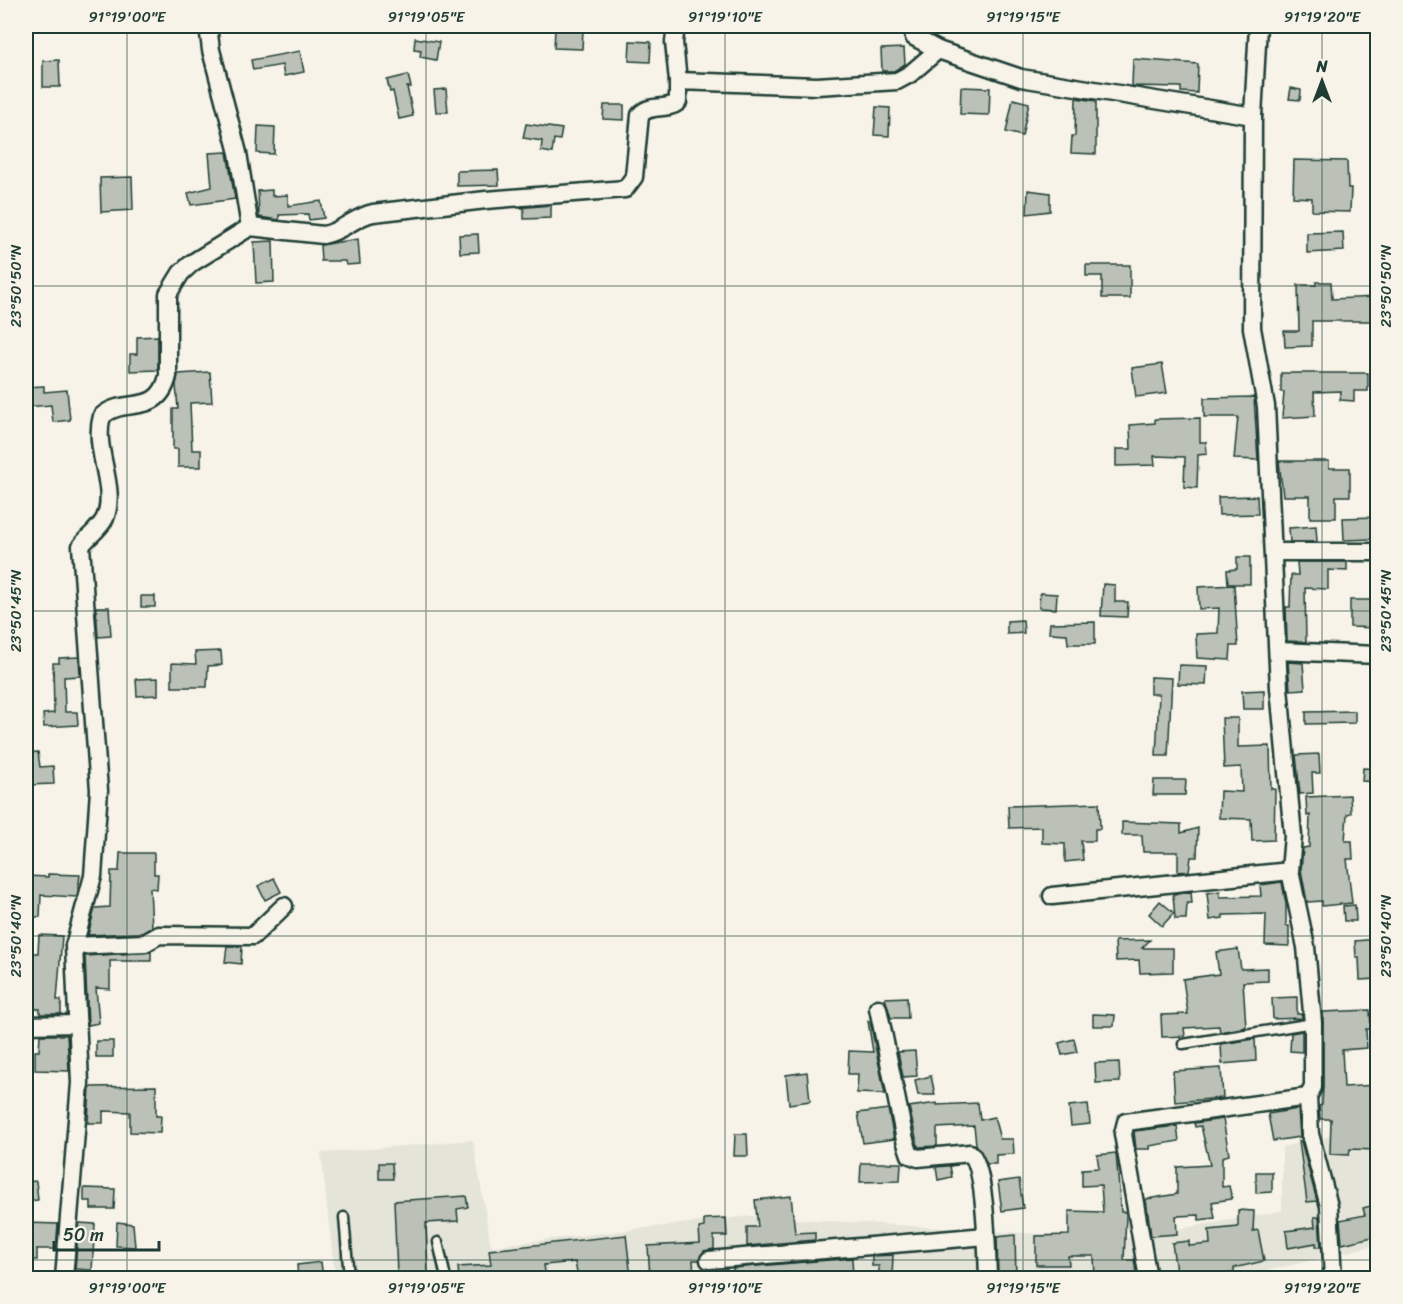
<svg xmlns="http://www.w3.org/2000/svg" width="1403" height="1304" viewBox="0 0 1403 1304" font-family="Sriracha,sans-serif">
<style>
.built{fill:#e5e4d9}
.building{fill:#bbc1b6;stroke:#1f3d34;stroke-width:1.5}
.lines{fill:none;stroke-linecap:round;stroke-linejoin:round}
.service-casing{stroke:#1f3d34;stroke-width:13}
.minor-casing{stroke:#1f3d34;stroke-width:21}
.service{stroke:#f7f3e8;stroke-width:8}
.minor{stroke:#f7f3e8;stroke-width:16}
.ticks{fill:none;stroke:#1f3d34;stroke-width:1.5;stroke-opacity:0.45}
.neatline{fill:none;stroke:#1f3d34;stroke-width:2}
.ticks-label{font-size:15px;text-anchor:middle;fill:#1f3d34}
</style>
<rect width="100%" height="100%" fill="#f7f3e8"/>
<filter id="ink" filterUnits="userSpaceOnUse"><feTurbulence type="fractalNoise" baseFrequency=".0167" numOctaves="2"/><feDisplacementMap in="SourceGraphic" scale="12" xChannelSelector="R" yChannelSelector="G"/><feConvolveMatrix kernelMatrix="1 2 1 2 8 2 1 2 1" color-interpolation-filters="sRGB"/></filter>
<g filter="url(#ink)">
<polygon class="built" points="1377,1125 1377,1245 1237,1278 335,1278 321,1153 473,1140 491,1246 750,1216 1121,1239 1282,1211 1282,1147"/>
<g class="building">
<polygon points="555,29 583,30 582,49 554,48"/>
<polygon points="415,38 439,42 436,60 420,57 421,50 414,49"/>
<polygon points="630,41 651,42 650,62 629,61"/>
<polygon points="904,48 905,64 894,71 882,71 881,49"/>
<polygon points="300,51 304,72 284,76 282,65 253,70 251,60"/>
<polygon points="1133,59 1198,64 1197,93 1181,92 1181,87 1132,86"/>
<polygon points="59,60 60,87 43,87 43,61"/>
<polygon points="408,75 411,87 407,87 413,116 399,119 393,91 390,92 387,80"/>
<polygon points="961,87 990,88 989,115 960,114"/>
<polygon points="1291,88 1301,90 1300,100 1289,99"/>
<polygon points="446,89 448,112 436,112 434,90"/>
<polygon points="1076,98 1096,101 1096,154 1071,153 1072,136 1075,136"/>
<polygon points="1013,99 1029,103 1022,136 1006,132"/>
<polygon points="604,105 624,105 624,120 603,119"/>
<polygon points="876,107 890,108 889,136 874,135"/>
<polygon points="526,124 562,129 560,140 554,139 552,153 541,151 542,141 523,138"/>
<polygon points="258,126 275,127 274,154 257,153"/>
<polygon points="227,152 235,199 191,205 188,193 212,187 209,153"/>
<polygon points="1294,160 1347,161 1348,188 1351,188 1350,212 1312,211 1312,198 1293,197"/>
<polygon points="498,170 499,185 457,186 457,171"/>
<polygon points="132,177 133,210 101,212 100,178"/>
<polygon points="272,190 272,196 288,195 288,206 321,201 324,218 309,220 308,214 279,215 279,220 259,217 258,191"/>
<polygon points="1028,190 1050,193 1050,211 1027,214"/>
<polygon points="551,205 551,218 524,219 524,208 517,208"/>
<polygon points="1343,232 1344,251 1307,253 1307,233"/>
<polygon points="478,234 479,252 460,253 459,235"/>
<polygon points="358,239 360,264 346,265 345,261 321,261 320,245"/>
<polygon points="273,241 274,282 256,283 254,242"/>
<polygon points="1086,265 1130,265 1130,298 1102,298 1102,276 1086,276"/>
<polygon points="1316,282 1331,282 1332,299 1377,297 1377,321 1312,321 1312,346 1285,347 1284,331 1299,331 1298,285 1316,285"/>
<polygon points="158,336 158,370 130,371 130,354 137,354 137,337"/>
<polygon points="1162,364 1167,393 1136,397 1132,368"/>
<polygon points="210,372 212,402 190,403 192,450 201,450 201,467 178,467 178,449 173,449 173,409 178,409 176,385 178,374"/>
<polygon points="1281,373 1368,373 1368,391 1354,391 1354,401 1340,400 1341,391 1314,392 1315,416 1282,418 1284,392 1281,392"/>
<polygon points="44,386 44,392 67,390 70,420 53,422 51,405 26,407 26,387"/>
<polygon points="1254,397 1258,460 1234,459 1238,417 1204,417 1204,398"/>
<polygon points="1200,418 1200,442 1206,442 1207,454 1198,455 1197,488 1184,487 1185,457 1154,456 1155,465 1116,466 1116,449 1131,449 1130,425 1155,423 1155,419"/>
<polygon points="1279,461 1329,461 1329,468 1350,468 1350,496 1336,496 1336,518 1310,518 1310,496 1283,496"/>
<polygon points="1257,496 1258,514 1219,515 1218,497"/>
<polygon points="1377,517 1377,533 1373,533 1374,539 1344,540 1343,518"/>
<polygon points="1316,526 1317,542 1290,542 1289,528"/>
<polygon points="1237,557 1250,557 1250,584 1228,584 1227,570 1237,569"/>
<polygon points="1297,562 1347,562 1347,571 1328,570 1328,589 1305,588 1306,642 1287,641 1286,607 1290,607 1291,575 1298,575"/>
<polygon points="1103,584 1115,585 1115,602 1128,602 1127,617 1101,616"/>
<polygon points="1234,585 1238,646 1231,646 1230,660 1197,658 1196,634 1218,633 1219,608 1199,609 1198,587"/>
<polygon points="1040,593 1057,594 1056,609 1039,608"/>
<rect x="141" y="596" width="14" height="11"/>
<polygon points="1350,600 1377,600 1377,628 1350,627"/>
<polygon points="96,607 109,607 111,636 98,637"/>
<polygon points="1023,620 1024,633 1007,634 1007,621"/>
<polygon points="1095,622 1095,644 1068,644 1067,634 1049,633 1050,623"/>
<polygon points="221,651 222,665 208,666 207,687 172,687 172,663 196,664 195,652"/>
<polygon points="79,657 80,676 64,677 65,712 77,712 78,725 44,727 43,714 54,713 53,663 59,663 59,658"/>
<polygon points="1288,662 1303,663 1305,689 1290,690"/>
<polygon points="1179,665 1207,666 1206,685 1178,684"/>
<polygon points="1150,677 1172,678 1168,756 1156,756 1159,694 1150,694"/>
<polygon points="158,678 158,695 137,696 136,679"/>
<polygon points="1264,690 1264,709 1243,709 1242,691"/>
<polygon points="1355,711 1355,723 1306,724 1306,712"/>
<polygon points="1222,718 1238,718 1238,747 1270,746 1271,789 1275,789 1274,840 1252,841 1251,819 1219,818 1220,791 1242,792 1241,767 1224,768"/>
<polygon points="38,752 40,767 53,766 54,784 26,785 26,753"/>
<polygon points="1319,754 1320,773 1312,773 1313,793 1300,794 1296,755"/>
<polygon points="1363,768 1377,769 1377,782 1362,781"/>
<polygon points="1154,780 1186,780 1185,795 1153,795"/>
<polygon points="1350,795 1351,813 1347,814 1345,841 1352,841 1353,859 1347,859 1352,903 1322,906 1322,901 1307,902 1301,870 1303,848 1309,847 1310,815 1307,816 1306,797"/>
<polygon points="1099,803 1100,829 1095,829 1095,841 1081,841 1083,860 1065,862 1065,844 1042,843 1042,827 1009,828 1008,806"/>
<polygon points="1122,822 1181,824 1181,833 1198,828 1197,857 1191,857 1189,871 1178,872 1178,852 1143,852 1142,835 1122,835"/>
<polygon points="120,853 154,853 154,874 158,874 157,889 150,888 152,927 142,933 88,935 95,908 110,907 111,871 119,871"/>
<polygon points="48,874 80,875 77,897 41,895 40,917 26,917 26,876 48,877"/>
<polygon points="274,878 281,892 265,900 258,886"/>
<polygon points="1282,882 1286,904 1286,926 1289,926 1289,946 1265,945 1266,914 1223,915 1223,918 1210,920 1207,893 1220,891 1220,897 1261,896 1260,885"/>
<polygon points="1191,892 1192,903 1187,903 1186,919 1175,919 1173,894"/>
<polygon points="1160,901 1174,913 1162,926 1149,914"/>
<polygon points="1355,905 1356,921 1344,921 1343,906"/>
<polygon points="39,935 62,936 57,1000 61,1000 61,1014 40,1014 40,1009 26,1008 26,976 29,976 30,953 38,953"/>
<polygon points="1377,939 1377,979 1360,980 1359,957 1356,957 1355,941"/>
<polygon points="1150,940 1142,948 1173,948 1173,972 1140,973 1139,960 1116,961 1115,941"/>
<polygon points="227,946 242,946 241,964 225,962"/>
<polygon points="1238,949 1241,969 1268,968 1268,981 1243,982 1246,1027 1220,1032 1219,1026 1184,1028 1185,1036 1162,1037 1161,1015 1188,1014 1183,979 1219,974 1216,952"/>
<polygon points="151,952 151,961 110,961 110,989 96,988 99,1023 88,1025 85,956"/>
<polygon points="907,997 908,1018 891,1018 885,998"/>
<polygon points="1297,997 1297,1014 1302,1014 1302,1018 1273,1019 1272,998"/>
<polygon points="1370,1010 1371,1029 1366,1029 1367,1048 1342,1050 1344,1087 1377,1085 1377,1103 1374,1103 1377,1150 1350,1149 1349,1155 1330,1154 1331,1119 1320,1119 1319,1106 1322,1105 1323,1087 1323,1012"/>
<polygon points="1093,1014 1115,1015 1114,1026 1093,1026"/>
<polygon points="868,1021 870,1021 885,1094 857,1093 858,1074 848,1074 849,1051 873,1052"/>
<polygon points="1302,1031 1302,1052 1290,1051 1291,1033"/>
<polygon points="40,1035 67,1035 69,1071 35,1070 35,1051 39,1051"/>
<polygon points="1074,1039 1077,1052 1062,1055 1059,1043"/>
<polygon points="1255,1039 1256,1061 1222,1064 1221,1044"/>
<rect x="96" y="1041" width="17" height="16"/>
<polygon points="915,1051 917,1076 903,1077 898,1052"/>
<polygon points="1119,1062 1120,1082 1096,1083 1095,1063"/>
<polygon points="1221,1068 1223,1098 1175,1102 1173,1071"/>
<polygon points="807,1072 810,1101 789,1104 786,1075"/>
<polygon points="931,1076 935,1095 918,1095 915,1080"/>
<polygon points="156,1086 156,1116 161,1116 160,1133 130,1132 130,1112 103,1111 103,1123 88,1123 90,1087"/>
<polygon points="937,1103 937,1105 978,1103 980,1120 994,1117 1000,1139 1013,1139 1014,1154 996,1155 996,1164 987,1164 976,1144 974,1126 937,1128 937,1146 918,1147 909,1107"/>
<polygon points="1088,1104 1090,1124 1071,1126 1069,1106"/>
<polygon points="888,1109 894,1139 863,1143 858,1113"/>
<polygon points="1298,1109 1300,1137 1273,1141 1268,1114"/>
<polygon points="1223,1119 1229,1155 1222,1157 1222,1187 1229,1186 1232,1199 1212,1202 1215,1218 1199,1220 1199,1215 1176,1216 1177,1234 1151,1236 1146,1199 1177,1194 1177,1167 1210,1165 1201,1126 1195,1127 1194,1123"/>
<polygon points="1177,1126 1179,1141 1149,1146 1150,1149 1136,1149 1134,1131"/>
<polygon points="735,1134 747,1134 748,1156 734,1156"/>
<polygon points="1299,1141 1301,1141 1317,1201 1307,1202"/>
<polygon points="1116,1153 1121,1212 1126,1212 1126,1215 1124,1260 1134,1260 1137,1278 1095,1278 1094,1256 1068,1256 1069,1265 1036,1265 1036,1236 1069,1235 1069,1211 1103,1212 1101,1185 1082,1186 1082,1169 1099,1168 1097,1155"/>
<polygon points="379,1163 392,1163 393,1179 379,1179"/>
<polygon points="861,1163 901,1163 900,1181 860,1182"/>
<polygon points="958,1165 950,1166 952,1177 938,1180 936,1167"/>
<polygon points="1256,1172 1272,1172 1272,1192 1256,1193"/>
<polygon points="1019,1179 1023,1208 1002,1211 998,1182"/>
<polygon points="36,1181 38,1200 26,1202 26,1182"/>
<polygon points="84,1188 115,1189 114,1209 91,1209 91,1201 84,1201"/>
<polygon points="466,1196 468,1207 457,1209 458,1221 426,1223 428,1273 397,1274 394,1201"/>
<polygon points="791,1196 795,1233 815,1232 815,1240 747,1246 747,1227 758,1227 755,1200"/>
<polygon points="1375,1205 1377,1236 1342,1244 1340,1220 1365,1215 1363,1208"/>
<polygon points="1238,1210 1254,1211 1253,1231 1258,1230 1264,1261 1234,1268 1234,1273 1177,1278 1172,1243 1189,1241 1189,1246 1210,1244 1209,1230 1238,1227"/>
<polygon points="1314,1217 1319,1217 1321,1247 1316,1247 1316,1243 1288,1248 1286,1231 1315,1227"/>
<polygon points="726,1218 727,1236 714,1236 714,1249 704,1251 699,1260 693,1260 694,1278 650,1278 648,1246 700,1243 699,1228 704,1227 704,1219"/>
<polygon points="117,1222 133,1224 135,1247 116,1246"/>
<polygon points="26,1223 58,1224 56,1249 37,1249 37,1260 26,1260"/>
<polygon points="79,1223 95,1224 92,1270 75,1269"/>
<polygon points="626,1235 631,1278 600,1278 600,1274 578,1278 575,1262 544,1265 546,1278 459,1278 458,1267 491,1265 489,1250"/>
<polygon points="1015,1235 1016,1278 998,1278 997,1237"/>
<polygon points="893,1255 892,1278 879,1278 879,1266 872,1266 872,1256"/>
<polygon points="852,1258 853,1278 733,1278 733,1268"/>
<polygon points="321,1262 323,1278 298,1278 297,1265"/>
</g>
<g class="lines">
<g class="service-casing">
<g id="service">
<polyline points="1183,1044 1313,1023"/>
<polyline points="344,1217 349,1278"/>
<polyline points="438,1242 446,1278"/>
</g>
</g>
<g class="minor-casing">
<g id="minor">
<polyline points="208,26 211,50 238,153 250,227"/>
<polyline points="676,26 674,42 678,81"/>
<polyline points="912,26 914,37 938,50"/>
<polyline points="1258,26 1253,116 1252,328 1266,406 1279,688 1293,836 1290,871 1306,947 1313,1023 1313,1087 1308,1097 1310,1134 1329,1206 1333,1278"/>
<polyline points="1275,552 1378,552"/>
<polyline points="1278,651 1378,655"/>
<polyline points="1052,896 1290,871"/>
<polyline points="74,946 145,943 159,935 253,936 284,906"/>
<path d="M878,1008l27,132 5,15 8,3 52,-5c16,13 17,102 18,125"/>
<polyline points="26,1025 78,1024"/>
<polyline points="709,1260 986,1236"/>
<path d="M64,1278l16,-195 -6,-137 19,-70 6,-86 -18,-244c7,-10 18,-16 24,-28 13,-31 -13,-69 -3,-102 22,-20 56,2 66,-40v-82l13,-21 11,-10 58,-36 73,8c19,-3 31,-18 50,-22l113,-13 139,-11 9,-12 6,-62c10,-12 27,-4 38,-13v-21l139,5 80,-5 13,-7 28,-24 83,28 232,38"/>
<polyline points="1148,1278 1123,1134 1126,1122 1308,1097"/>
</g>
</g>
<use href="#service" class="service"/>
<use href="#minor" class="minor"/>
</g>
</g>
<path class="ticks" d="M127,26v1252M426,26v1252M725,26v1252M1023,26v1252M1322,26v1252M26,286h1352M26,611h1352M26,936h1352M26,1260h1352"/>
<rect width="1403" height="1304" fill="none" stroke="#f7f3e8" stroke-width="66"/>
<g transform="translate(1322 81)" stroke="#f7f3e8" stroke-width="4.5" paint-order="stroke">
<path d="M0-4.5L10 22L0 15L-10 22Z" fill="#1f3d34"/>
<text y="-9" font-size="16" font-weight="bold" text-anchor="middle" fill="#1f3d34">N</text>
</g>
<path d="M54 1241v9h105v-9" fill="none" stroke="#1f3d34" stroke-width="3"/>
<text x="63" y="1241" font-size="18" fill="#1f3d34" stroke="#f7f3e8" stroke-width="4.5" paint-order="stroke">50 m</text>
<rect x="33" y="33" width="1337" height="1238" class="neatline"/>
<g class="ticks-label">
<text x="127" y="22">91°19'00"E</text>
<text x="426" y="22">91°19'05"E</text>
<text x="725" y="22">91°19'10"E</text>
<text x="1023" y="22">91°19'15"E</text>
<text x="1322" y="22">91°19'20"E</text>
<text transform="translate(16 286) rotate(-90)" y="5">23°50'50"N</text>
<text transform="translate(1386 286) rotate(-90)" y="5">23°50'50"N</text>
<text transform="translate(16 611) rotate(-90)" y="5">23°50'45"N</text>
<text transform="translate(1386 611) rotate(-90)" y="5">23°50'45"N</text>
<text transform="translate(16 936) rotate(-90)" y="5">23°50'40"N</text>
<text transform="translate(1386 936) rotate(-90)" y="5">23°50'40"N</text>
<text x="127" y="1293">91°19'00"E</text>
<text x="426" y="1293">91°19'05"E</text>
<text x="725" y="1293">91°19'10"E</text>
<text x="1023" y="1293">91°19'15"E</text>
<text x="1322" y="1293">91°19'20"E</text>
</g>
</svg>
